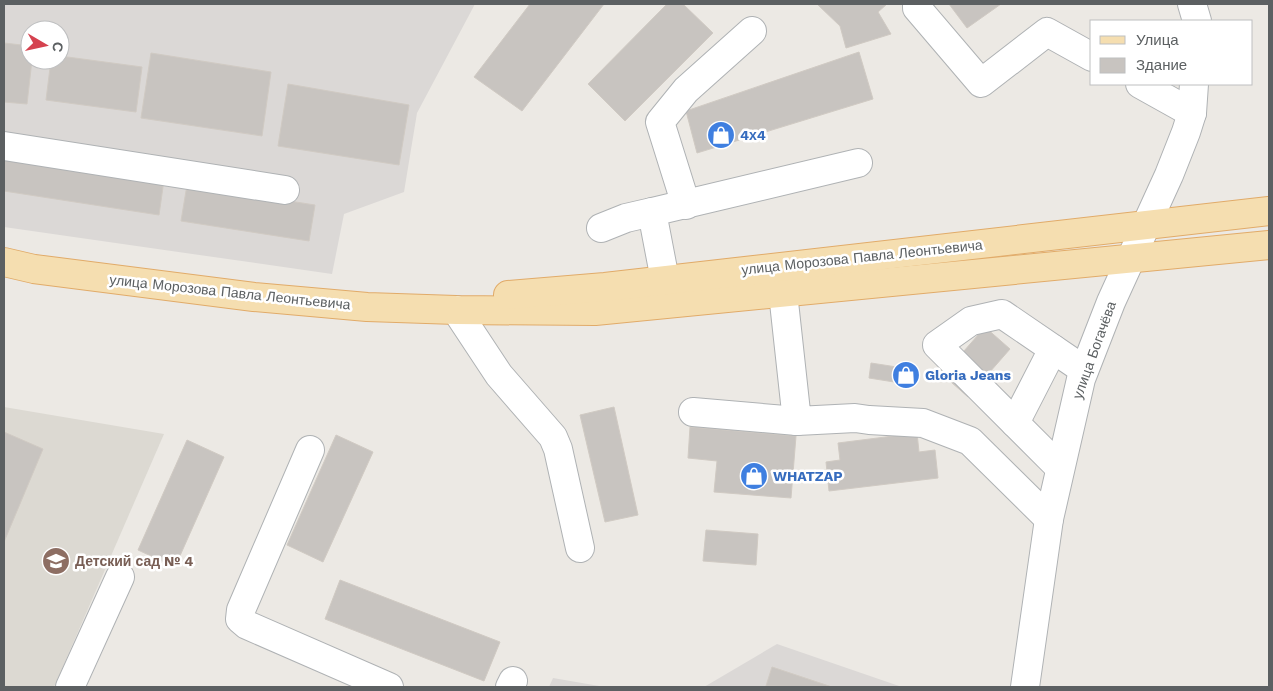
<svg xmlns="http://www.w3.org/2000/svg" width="1273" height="691" viewBox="0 0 1273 691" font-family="'Work Sans',sans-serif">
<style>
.industrial{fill:#dbd8d6;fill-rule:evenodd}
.education{fill:#dcd9d2}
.building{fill:#c8c4c0;stroke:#d0cac3}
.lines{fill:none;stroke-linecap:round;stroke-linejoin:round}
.minor-casing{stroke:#afb2b4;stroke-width:30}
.major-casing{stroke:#e1ab69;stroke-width:30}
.minor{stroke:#fff;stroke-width:28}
.major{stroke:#f5deb0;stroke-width:28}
.labels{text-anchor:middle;stroke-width:5;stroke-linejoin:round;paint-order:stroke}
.shop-label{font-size:14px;font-weight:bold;fill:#366cbe;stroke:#fff;text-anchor:start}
.street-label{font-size:14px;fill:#5c6062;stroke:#fff}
.education-label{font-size:14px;font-weight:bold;fill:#785e54;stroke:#fff;text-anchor:start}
</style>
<rect width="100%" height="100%" fill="#ece9e4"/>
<g class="industrial">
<path d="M4,4h471l-58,109 -13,79 -60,22 -12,60 -328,-47zM30,30h30v30h-30z"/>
<polygon points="777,644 902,687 704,687"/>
<polygon points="553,678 605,687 549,687"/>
</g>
<polygon class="education" points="4,407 164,434 54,687 4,687"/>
<g class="building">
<polygon points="530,4 604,4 522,111 474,77"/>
<polygon points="667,4 683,4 713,33 625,121 588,84"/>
<polygon points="817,4 887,4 878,12 891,34 846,48 840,26"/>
<polygon points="949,4 1001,4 967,28"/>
<polygon points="4,43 30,46 30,60 32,60 27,104 4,102"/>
<polygon points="859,52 873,99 697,153 686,111"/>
<polygon points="151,53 271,72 262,136 141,118"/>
<polygon points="60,56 142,67 136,112 46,100 51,60 60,60"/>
<polygon points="288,84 409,105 399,165 278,146"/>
<polygon points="4,155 164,180 159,215 4,191"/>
<polygon points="187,185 315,205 309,241 181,221"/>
<polygon points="985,327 1010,349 968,397 943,375"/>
<polygon points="871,363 916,370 913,385 869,378"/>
<polygon points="614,407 638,515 605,522 580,415"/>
<polygon points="690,427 796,436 791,498 714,492 717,461 688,458"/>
<polygon points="4,432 43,449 4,542"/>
<polygon points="917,433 919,452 935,450 938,478 829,491 826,462 840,460 838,443"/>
<polygon points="336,435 373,452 323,562 287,545"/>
<polygon points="187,440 224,457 175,567 138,550"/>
<polygon points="706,530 758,534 756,565 703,561"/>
<polygon points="340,580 500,642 484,681 325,619"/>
<polygon points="772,667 832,687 766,686"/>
</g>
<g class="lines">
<g class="minor-casing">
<g id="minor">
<polyline points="917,4 917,8 981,83 1047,32 1092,57"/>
<polyline points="1192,4 1197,21"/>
<polyline points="1140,84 1192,113"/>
<polyline points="4,146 285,190"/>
<polyline points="686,205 660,122 686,90 752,31"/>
<polyline points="601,228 626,218 652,212"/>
<polyline points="665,280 652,212 858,163"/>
<polyline points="783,293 797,421 855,418 869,420 923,423 970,441 1049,519"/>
<polyline points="456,310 499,375 553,437 558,449 580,548"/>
<polyline points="693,412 797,421"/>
<polyline points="1015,423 1053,349"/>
<polyline points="310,450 241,610 240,619 247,625 389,687"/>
<polyline points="1060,468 937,345 971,321 1002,314 1084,370"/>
<polyline points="70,687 120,577"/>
<polyline points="510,687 513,681"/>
<polyline points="1025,687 1049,519 1081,379 1111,302 1169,175 1186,132 1192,113 1194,84"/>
</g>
</g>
<g class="major-casing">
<g id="major">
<polyline points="4,262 34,269 254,297 367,307 456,310 595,311 1269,245"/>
<polyline points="508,295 605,287 1269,211"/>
</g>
</g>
<use href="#minor" class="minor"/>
<use href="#major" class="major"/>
</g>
<defs>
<g id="shop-disc" transform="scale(1.4375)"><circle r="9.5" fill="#3f7fe0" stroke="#fff"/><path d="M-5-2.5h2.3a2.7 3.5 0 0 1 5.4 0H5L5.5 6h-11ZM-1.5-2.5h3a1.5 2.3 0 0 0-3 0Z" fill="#fff"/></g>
<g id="school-disc" transform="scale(1.4375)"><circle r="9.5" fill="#8d6e63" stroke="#fff"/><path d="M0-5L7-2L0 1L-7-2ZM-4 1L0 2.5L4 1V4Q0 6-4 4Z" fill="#fff"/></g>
</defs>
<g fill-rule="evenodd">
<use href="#shop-disc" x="721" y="135"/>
<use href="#shop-disc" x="906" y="375"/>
<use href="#shop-disc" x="754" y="476"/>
<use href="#school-disc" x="56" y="561"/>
</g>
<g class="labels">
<g class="shop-label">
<text x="740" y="140">4х4</text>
<text x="925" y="380">Gloria Jeans</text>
<text x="773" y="481">WHATZAP</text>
</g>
<g class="street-label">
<text transform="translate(862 257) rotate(-6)" y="5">улица Морозова Павла Леонтьевича</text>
<text transform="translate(230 292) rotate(6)" y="5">улица Морозова Павла Леонтьевича</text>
<text transform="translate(1094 350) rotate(-70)" y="5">улица Богачёва</text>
</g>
<g class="education-label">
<text x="75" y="566">Детский сад № 4</text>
</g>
</g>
<rect width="1273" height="691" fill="none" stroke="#5c6062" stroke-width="10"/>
<rect x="1090" y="20" width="162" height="65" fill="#ffffff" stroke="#bebfc0"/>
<rect x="1100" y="36" width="25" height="8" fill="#f5deb0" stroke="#bebfc0"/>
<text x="1136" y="45" font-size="15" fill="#5c6062">Улица</text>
<rect x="1100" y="58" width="25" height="15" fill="#c8c4c0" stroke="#bebfc0"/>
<text x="1136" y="70" font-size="15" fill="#5c6062">Здание</text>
<g transform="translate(45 45) rotate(99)"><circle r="24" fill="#ffffff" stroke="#bebfc0"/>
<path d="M0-4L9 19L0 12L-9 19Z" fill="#d5424f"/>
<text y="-8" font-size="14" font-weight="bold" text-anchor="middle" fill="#5c6062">С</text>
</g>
</svg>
